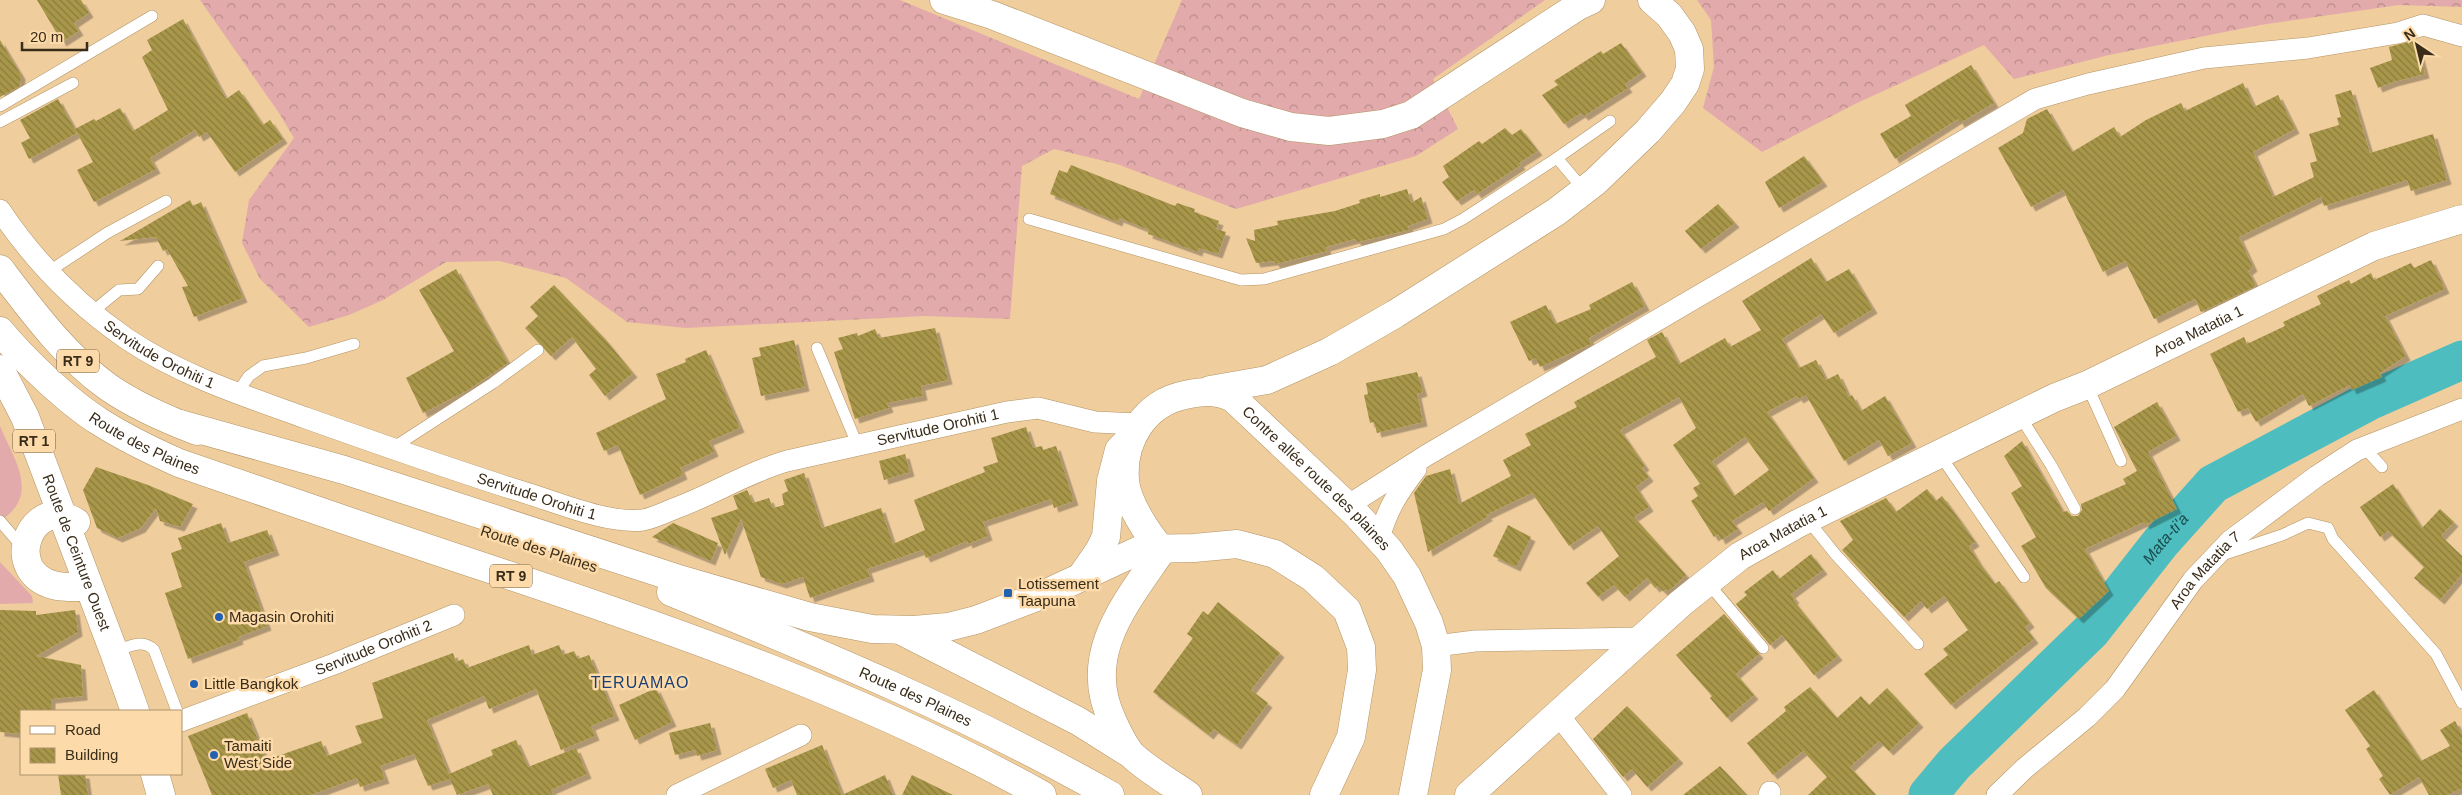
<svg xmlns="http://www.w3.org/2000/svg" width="2462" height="795" viewBox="0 0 2462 795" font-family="Helvetica,sans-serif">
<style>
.forest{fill:url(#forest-crowns)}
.park{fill:#e3aaab}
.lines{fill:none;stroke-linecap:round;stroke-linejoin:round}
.river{stroke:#4ebdbf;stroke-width:39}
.building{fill:url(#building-back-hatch);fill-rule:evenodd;filter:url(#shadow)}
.service-casing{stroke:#b39465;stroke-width:12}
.minor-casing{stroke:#b39465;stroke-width:22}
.secondary-casing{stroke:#b39465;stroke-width:29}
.primary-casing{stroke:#b39465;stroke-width:29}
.trunk-casing{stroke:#b39465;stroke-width:29}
.service{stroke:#fff;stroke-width:11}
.minor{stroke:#fff;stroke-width:21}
.secondary{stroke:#fff;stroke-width:28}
.primary{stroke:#fff;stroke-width:28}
.trunk{stroke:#fff;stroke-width:28}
.poi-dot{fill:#2260b1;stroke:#fcdaa9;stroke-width:2}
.labels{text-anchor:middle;stroke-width:5;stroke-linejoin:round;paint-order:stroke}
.shield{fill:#fcdaa9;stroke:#746044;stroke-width:1}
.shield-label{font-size:14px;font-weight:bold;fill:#392c19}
.street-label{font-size:15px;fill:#392c19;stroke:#fcdaa9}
.poi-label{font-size:15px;fill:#392c19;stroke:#fcdaa9;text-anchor:start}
.water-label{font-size:16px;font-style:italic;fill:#1b4c4d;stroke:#fcdaa9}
.neighbourhood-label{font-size:16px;letter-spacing:1px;fill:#194075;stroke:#fcdaa9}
</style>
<defs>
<pattern id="forest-crowns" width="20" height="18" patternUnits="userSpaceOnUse" patternTransform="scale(1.25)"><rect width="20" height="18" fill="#e3aaab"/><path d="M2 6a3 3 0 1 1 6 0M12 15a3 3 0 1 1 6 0" fill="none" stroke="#b98b8a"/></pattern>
<pattern id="building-back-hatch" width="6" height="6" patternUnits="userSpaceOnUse" patternTransform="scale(1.25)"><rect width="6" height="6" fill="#a8974a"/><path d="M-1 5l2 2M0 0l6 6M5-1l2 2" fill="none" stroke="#8a7b3d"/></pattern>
<filter id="shadow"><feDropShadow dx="4.5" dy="4.5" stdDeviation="0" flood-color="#0004"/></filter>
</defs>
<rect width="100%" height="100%" fill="#efcd9d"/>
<g class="forest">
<polygon points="200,0 900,0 1139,99 1182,0 1545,0 1433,79 1458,129 1416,156 1236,209 1117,164 1054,149 1022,166 1010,319 925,316 686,328 627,322 566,278 499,261 446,262 383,300 349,315 309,327 260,279 242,243 249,200 294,138 279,113"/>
<polygon points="1697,0 2462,0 2462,7 2399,5 2260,25 2109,55 2014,79 1984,45 1857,103 1762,152 1703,108 1714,67 1711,20"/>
</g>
<g class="park">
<path d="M0,426c14,34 41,69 0,95z"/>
<polygon points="0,562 32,596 33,603 0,604"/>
</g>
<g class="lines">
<path class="river" id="s1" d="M1928,795l26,-31 137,-133 70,-89 52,-58 156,-83 93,-41"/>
</g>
<g class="building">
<polygon points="37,0 81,0 89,13 74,23 79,31 62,42"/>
<polygon points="183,19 226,99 239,90 263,125 270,120 283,139 235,172 207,132 199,137 195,130 150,158 156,169 94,202 77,170 93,162 75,129 94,119 96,121 120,108 133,131 168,110 142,57 152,50 147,40"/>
<polygon points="0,40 21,75 20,86 0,97"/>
<polygon points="2416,40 2425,74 2393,82 2378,88 2370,68 2392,60 2389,47"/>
<polygon points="1621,43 1642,72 1625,84 1628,88 1584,116 1581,113 1564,124 1542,95 1558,85 1554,81 1601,51 1603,54"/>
<polygon points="1971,65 1994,103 1960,123 1958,119 1895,159 1880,134 1911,116 1905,105"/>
<polygon points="2243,83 2254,107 2278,95 2295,129 2253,152 2273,197 2314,177 2310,163 2317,161 2309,134 2339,125 2337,118 2341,117 2335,95 2351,90 2370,153 2433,134 2447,180 2411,191 2407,180 2324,206 2321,197 2239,237 2253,267 2248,271 2256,286 2201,312 2195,299 2154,319 2125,261 2103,272 2063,190 2031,207 1998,148 2023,133 2027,119 2047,109 2072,152 2114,127 2120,137 2146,120 2181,103 2185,111"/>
<polygon points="58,99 77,133 29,159 21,143 30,138 20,120"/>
<polygon points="1505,128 1512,135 1521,129 1538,151 1519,163 1521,165 1477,194 1474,190 1457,201 1442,182 1449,177 1443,166 1479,141 1482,144"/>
<polygon points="1804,156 1823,182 1779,208 1765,182"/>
<polygon points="1071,165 1175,206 1177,203 1195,209 1194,212 1219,221 1216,229 1226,232 1218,254 1199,248 1198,252 1148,234 1149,230 1119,218 1118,222 1050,194 1059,170 1067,173"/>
<polygon points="1407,189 1411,203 1421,197 1428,219 1408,226 1409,230 1358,242 1355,239 1326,247 1327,251 1276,264 1274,261 1256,263 1246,238 1255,241 1254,230 1278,225 1277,221 1335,211 1360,203 1359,200 1380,194 1380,197"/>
<polygon points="190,200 193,206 201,202 243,298 194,317 182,287 188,286 167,249 163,251 156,237 120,241"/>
<polygon points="1718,204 1735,223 1701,249 1685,231"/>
<path d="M1811,258l15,24 23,-13 24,40 -39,24 -13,-19 -39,25 17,29 17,-8 10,20 12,-6 11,23 3,-2 9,16 24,-15 27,47 -24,13 -9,-16 -35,21 -38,-66 -7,4 -2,-3 -30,16 47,66 -45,33 -6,-9 -31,19 6,8 -17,11 -3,-6 -4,3 -23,-36 7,-5 -5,-8 7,-4 -27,-39 23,-17 -17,-31 -59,33 25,36 -3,2 7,9 -13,10 13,20 -15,10 52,58 -15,14 -8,2 -5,-5 -3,2 -8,-10 -22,19 -11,-12 -16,12 -12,-14 33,-27 -21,-30 -29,20 -37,-53 -46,22 3,1 -61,36 -14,-59 12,-17 24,-7 9,35 52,-28 -8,-16 28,-15 -6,-11 52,-27 -3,-5 82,-45 -9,-17 15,-8 17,32 46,-26 5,9 31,-17 -19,-29zM1745,437l24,33 -35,26 -22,-35z"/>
<polygon points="2431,260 2445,289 2385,316 2406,356 2380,373 2382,377 2352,390 2350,385 2309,406 2303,394 2256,422 2248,408 2238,412 2210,354 2244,337 2247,344 2285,326 2283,322 2321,304 2317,296 2349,280 2351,284 2371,273 2374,280 2411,263 2414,268"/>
<polygon points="456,269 508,363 468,390 423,413 406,378 454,351 419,290"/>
<polygon points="1632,282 1645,306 1589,338 1591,344 1540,367 1536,358 1529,361 1510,322 1546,305 1555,324 1591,309 1589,305"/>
<polygon points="554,285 605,339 633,373 605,396 589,375 596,369 572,337 551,356 525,328 538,316 530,307"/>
<polygon points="935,328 948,380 921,386 923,396 887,403 889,408 855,419 834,352 843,349 838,338 857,333 858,336 875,329 879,338"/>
<polygon points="794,340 805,387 761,396 752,358 761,356 759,348"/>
<polygon points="706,350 740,428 709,441 714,452 680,468 683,475 640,495 618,445 604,451 596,433 666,399 656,374 686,362 685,359"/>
<polygon points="1417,372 1423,392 1417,394 1423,422 1377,433 1374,422 1370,423 1364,395 1368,394 1366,383"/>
<polygon points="2157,402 2176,436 2148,452 2177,509 2145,525 2144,522 2085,549 2109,591 2079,619 2046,588 2021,546 2036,537 2011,493 2022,486 2004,456 2022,441 2063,512 2067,511 2072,516 2078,516 2082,510 2081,504 2126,484 2123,479 2137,471 2114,427"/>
<polygon points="1026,427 1033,448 1042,446 1043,450 1056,446 1074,501 1054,508 1051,499 983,522 988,536 968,544 967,541 926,558 922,550 867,569 870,577 810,598 803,577 782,584 761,577 741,519 725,555 711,518 738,509 733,496 747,490 753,503 769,498 773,508 784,505 782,494 788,491 784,480 804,473 822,528 881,508 893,544 925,530 914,500 985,472 983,467 998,462 991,438"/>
<polygon points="905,454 910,472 884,480 879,461"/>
<polygon points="96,467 148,485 193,504 180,527 160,521 156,508 141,528 118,538 97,528 83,490"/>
<polygon points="2393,484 2422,528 2440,509 2454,522 2441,536 2462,556 2462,574 2440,600 2414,578 2424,567 2388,531 2380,537 2360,507"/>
<polygon points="1927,489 1936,501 1942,496 1959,519 1975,542 1969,546 1978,561 1995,584 1999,581 2030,623 2025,627 2034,639 1951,705 1924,674 1948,655 1943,649 1968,630 1944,596 1927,609 1921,601 1904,617 1842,550 1853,540 1840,521 1886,498 1896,512"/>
<polygon points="221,523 228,543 267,530 275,551 244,562 267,626 238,637 239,640 188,659 165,593 182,587 171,553 182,549 178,538"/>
<polygon points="673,523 718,543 711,561 652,537"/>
<polygon points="1508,525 1531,537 1516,567 1493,556"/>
<polygon points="1811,554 1823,570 1791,594 1795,599 1793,600 1838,656 1814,675 1782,635 1770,645 1736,604 1747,595 1744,592 1773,570 1779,579"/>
<polygon points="1218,602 1280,653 1251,690 1268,703 1237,745 1214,729 1209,735 1153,692 1193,638 1187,634 1203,611 1208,615"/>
<polygon points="0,610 36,611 36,615 75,610 78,632 36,656 81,665 83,696 51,699 51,711 21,711 21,734 0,732"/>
<polygon points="1724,614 1759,654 1736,674 1754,695 1727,718 1710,698 1712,696 1676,655"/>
<polygon points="529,645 532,655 559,645 563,655 574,651 578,659 589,655 615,716 591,726 595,736 561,750 536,689 489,709 484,696 427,720 449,774 493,755 491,750 516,740 528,767 576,748 587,774 551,790 553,795 493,795 488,784 457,795 450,779 428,786 414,754 380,766 385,779 360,787 357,778 311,795 212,795 188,736 247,713 266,760 321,741 327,756 362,743 355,726 383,718 372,683 453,653 456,662 463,659 467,668"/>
<polygon points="1810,687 1837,718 1861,696 1869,705 1887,688 1919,723 1889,751 1879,741 1850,767 1876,795 1808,795 1827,777 1803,751 1773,775 1747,743 1786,711 1784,707"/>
<polygon points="656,688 672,722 635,740 619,705"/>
<polygon points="2374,690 2421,761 2450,746 2440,730 2455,721 2462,734 2462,788 2448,795 2429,795 2419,777 2390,795 2379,779 2383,776 2366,749 2370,746 2345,710"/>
<polygon points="1627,706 1679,759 1647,787 1632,769 1623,777 1593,739"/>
<polygon points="710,723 717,750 697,756 695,750 675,755 669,733"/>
<polygon points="822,745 842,795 885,775 893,795 797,795 791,780 773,788 765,769"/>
<polygon points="1720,766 1747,795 1683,795"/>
<polygon points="58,774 85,774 88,795 61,795"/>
<polygon points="912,775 953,795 902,795"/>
</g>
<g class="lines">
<g class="service-casing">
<g id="service">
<polyline points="0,106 152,16"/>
<polyline points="0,122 73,83"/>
<polyline points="1557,158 1610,121"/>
<polyline points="1029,219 1241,280 1264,279 1444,229 1463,219 1557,158 1584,190"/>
<polyline points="48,272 107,233 166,201"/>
<polyline points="91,313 119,290 138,289 158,266"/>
<polyline points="817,348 857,444"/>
<polyline points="2087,385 2121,461"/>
<polyline points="237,393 249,376 263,366 306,358 354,344"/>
<polyline points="2020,416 2051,465 2075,509"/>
<polyline points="2364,447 2382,467"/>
<polyline points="391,449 493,383 538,350"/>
<polyline points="1940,455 2024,577"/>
<polyline points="1807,519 1836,555 1918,644"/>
<polyline points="0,521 24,549"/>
<polyline points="2222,555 2282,535 2308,523 2328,528 2333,539 2436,654 2462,703"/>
<polyline points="1707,582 1763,648"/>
<path d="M114,652c15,-5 28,-14 40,-2l23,61"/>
</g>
</g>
<g class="minor-casing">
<g id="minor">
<path id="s2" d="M0,210c34,51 76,94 127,129 55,37 118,57 179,79 73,26 146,52 220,75 33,10 82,31 117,27 11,-2 23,-8 33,-12 38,-14 72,-36 111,-47l220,-49 31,-4 57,14 43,2"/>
<polyline points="1347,506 1427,455 2035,99 2088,84 2204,58 2308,48 2398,33 2423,25 2462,36"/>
<path d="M1379,538c9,-30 18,-44 37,-69"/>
<polyline points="1436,646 1475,641 1643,638"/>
<polyline points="1557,713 1621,795"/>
<path id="s3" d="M181,721l153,-57 120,-49"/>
<polyline points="677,795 801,735"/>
<polyline points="1769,795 1770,792"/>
<path id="s4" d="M1997,795l28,-27 62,-51 28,-28 78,-109 37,-39 87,-65 40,-26 105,-41"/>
</g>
</g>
<g class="secondary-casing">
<g id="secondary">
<polyline points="944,0 992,15 1242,113 1291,127 1329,131 1383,124 1411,115 1578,6 1591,0"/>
<polyline points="1210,390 1267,380 1329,352 1395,314 1556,212 1595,182 1648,131 1673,102 1685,84 1690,69 1689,49 1682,33 1669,15 1652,0"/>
<path id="s5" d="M1162,550c-14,-15 -36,-49 -37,-70 -3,-40 20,-77 60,-85 18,-4 31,-5 48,3l123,116 33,36 18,26 22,47 7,23 1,24 -24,125"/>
<path id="s6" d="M1469,795l212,-192 59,-47 57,-32 83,-41 174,-85 33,-13 287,-139 88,-27"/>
</g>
</g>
<g class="primary-casing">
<g id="primary">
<path id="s7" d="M0,369l25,48 89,235 21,59"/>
<path d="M76,522c-4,-2 -9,-5 -14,-6 -34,-8 -57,55 -9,69 11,3 24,2 35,2"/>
<polyline points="155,774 161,795"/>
</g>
</g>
<g class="trunk-casing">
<g id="trunk">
<path d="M0,269c32,42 65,87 108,118 26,18 60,33 89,44"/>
<path id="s8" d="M0,331c24,29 68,71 100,91 25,16 52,29 79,41 102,35 205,71 308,105 189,63 380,129 555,227"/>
<polyline points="180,424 344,470 682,580 810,617 872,629 914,630 948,627 976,620 1047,593 1142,549 1194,548 1237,544 1275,554 1313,578 1347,610 1361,647 1362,670 1351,737 1324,795"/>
<path d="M1162,550c-36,53 -82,105 -49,172 5,11 11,24 19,33 13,13 40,29 56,40"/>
<polyline points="1081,577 1099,551 1106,537 1111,481 1119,450 1132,437"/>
<path id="s9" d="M671,592c150,61 298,123 439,203"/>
<polyline points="900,630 1078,721 1129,753"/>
</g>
</g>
<use href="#service" class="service"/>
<use href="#minor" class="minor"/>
<use href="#secondary" class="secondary"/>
<use href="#primary" class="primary"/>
<use href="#trunk" class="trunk"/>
</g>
<g class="poi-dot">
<rect x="1003" y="588" width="10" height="10" rx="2.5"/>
<circle cx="219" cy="617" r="5"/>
<circle cx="194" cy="684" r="5"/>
<circle cx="214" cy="755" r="5"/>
</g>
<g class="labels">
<g class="shield">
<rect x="57" y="349.5" width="42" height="23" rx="4"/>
<rect x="13" y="429.5" width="42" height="23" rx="4"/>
<rect x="490" y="564.5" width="42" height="23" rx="4"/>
</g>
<g class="shield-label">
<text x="78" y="366">RT 9</text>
<text x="34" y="446">RT 1</text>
<text x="511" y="581">RT 9</text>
</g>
<g class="street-label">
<text dy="5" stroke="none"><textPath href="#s6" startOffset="872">Aroa Matatia 1</textPath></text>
<text dy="5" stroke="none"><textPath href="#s2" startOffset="218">Servitude Orohiti 1</textPath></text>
<text dy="5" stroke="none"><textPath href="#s2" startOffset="1042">Servitude Orohiti 1</textPath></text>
<text dy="5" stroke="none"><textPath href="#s8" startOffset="185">Route des Plaines</textPath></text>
<text dy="5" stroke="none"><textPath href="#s5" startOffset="359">Contre allée route des plaines</textPath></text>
<text dy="5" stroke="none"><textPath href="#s2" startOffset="622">Servitude Orohiti 1</textPath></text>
<text dy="5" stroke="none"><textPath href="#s6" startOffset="410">Aroa Matatia 1</textPath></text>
<text transform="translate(539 549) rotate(18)" y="5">Route des Plaines</text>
<text dy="5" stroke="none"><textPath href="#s7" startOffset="199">Route de Ceinture Ouest</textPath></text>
<text dy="5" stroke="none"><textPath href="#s4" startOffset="308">Aroa Matatia 7</textPath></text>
<text dy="5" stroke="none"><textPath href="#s3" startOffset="206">Servitude Orohiti 2</textPath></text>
<text dy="5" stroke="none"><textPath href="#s9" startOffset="266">Route des Plaines</textPath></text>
</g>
<g class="poi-label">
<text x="1018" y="589">Lotissement<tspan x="1018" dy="17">Taapuna</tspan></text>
<text x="229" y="622">Magasin Orohiti</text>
<text x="204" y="689">Little Bangkok</text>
<text x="224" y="751">Tamaiti<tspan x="224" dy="17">West Side</tspan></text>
</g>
<g class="water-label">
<text dy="6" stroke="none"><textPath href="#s1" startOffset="350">Mata-ti'a</textPath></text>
</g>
<g class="neighbourhood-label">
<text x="640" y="688">TERUAMAO</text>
</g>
</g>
<rect x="20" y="710" width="162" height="65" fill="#fcdaa9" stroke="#ae946f"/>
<rect x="30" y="726" width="25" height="8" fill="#ffffff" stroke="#ae946f"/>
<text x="65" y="735" font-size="15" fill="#392c19">Road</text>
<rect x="30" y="748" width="25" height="15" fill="url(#building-back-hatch)" stroke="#ae946f"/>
<text x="65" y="760" font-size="15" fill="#392c19">Building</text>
<g transform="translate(2417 45) rotate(325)" stroke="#fcdaa9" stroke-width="4" paint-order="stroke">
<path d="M0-4L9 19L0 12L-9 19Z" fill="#392c19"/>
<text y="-8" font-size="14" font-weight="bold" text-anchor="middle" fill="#392c19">N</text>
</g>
<path d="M22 42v8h65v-8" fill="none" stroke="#392c19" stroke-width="2.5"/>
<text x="30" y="42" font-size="15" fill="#392c19" stroke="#fcdaa9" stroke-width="4" paint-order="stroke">20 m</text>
</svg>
